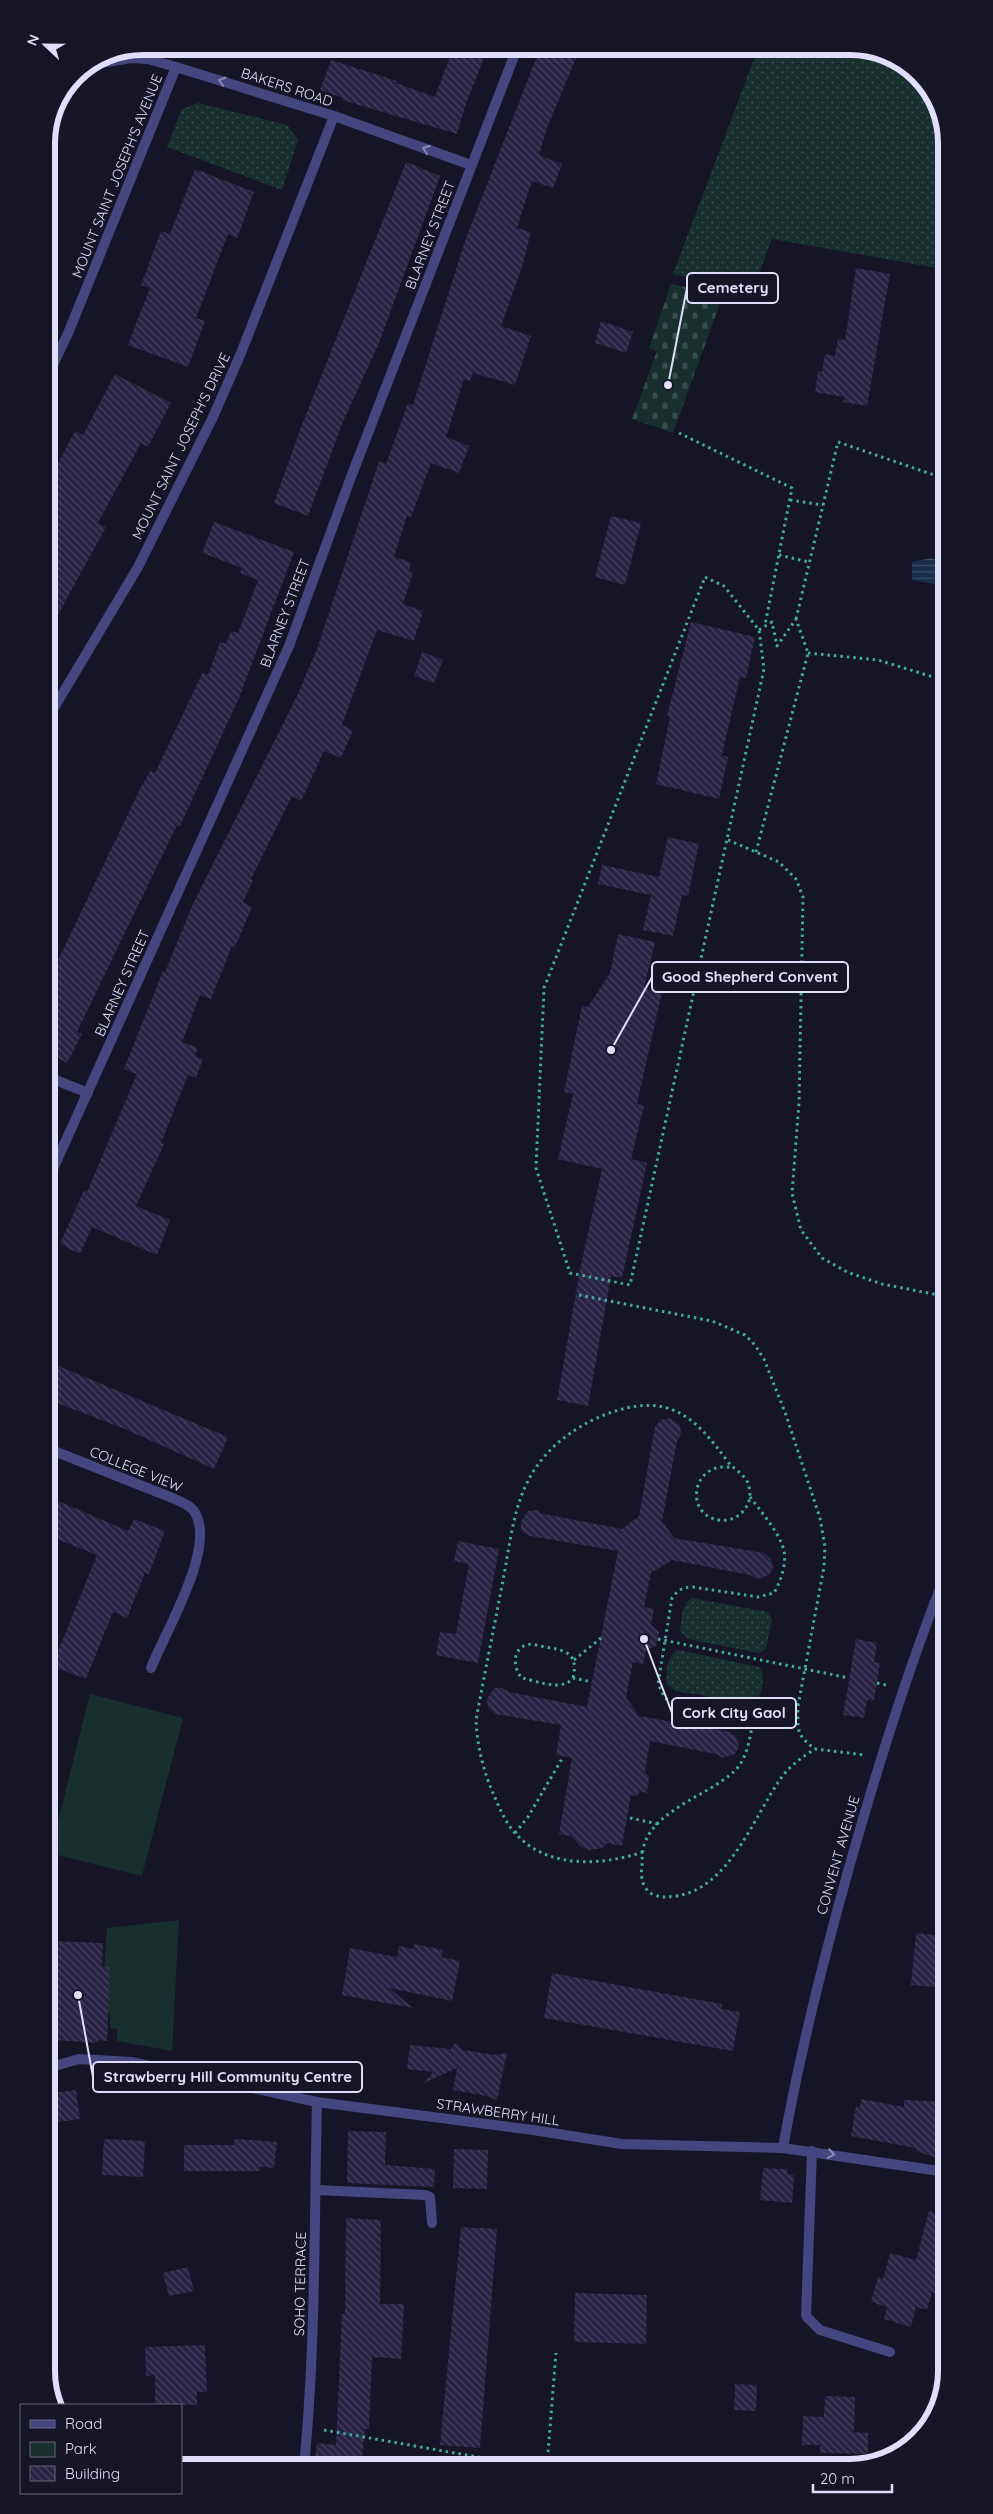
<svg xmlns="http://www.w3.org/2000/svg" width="993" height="2514" viewBox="0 0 993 2514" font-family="Quicksand,sans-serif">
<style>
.grass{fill:url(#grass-dots)}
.cemetery{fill:url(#cemetery-stones)}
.park{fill:#17302e}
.water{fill:url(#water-rules)}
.building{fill:url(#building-back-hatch)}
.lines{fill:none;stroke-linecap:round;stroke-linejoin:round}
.path{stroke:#41aba0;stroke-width:3;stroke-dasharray:2.5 4;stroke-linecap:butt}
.lane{stroke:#45457f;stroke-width:10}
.street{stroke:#45457f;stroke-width:10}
.oneway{stroke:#8b8ab6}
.labels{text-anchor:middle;stroke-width:4;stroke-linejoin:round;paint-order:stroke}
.street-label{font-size:14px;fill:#e0defa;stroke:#161427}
.rim{fill:none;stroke:#e0defa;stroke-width:6}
.leader{fill:none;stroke:#e0defa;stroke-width:2}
.callout-dot{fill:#e0defa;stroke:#161427;stroke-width:2}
.callout{fill:#161427;stroke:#e0defa;stroke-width:2}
.callout-label{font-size:15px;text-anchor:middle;font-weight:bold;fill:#e0defa}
</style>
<defs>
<pattern id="grass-dots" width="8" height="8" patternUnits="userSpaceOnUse" patternTransform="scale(1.25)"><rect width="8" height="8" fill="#17302e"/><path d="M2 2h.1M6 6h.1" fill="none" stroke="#384e4d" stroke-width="1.8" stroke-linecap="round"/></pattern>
<pattern id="cemetery-stones" width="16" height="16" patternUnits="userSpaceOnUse" patternTransform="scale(1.25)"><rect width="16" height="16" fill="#17302e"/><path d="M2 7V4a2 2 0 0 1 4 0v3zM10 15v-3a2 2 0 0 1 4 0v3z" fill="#384e4d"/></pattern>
<pattern id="water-rules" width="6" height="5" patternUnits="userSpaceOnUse" patternTransform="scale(1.25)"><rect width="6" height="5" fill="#182e4b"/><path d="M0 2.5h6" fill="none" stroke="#394c66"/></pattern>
<pattern id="building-back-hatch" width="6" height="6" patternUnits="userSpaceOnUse" patternTransform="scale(1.25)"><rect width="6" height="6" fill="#282245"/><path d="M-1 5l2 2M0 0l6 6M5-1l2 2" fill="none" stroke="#474261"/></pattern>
</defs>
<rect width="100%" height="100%" fill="#161427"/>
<g class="grass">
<polygon points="759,46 856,46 909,66 942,112 942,269 772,239 752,291 673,274"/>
<polygon points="198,103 287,125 298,140 282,190 167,147 182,109"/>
<path d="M692,1598l76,14 4,7 -6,30 -7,4 -71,-14 -8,-8c2,-11 1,-27 12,-33z"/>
<path d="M678,1650l81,17c8,8 3,36 -10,37l-73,-13 -9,-6c-2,-11 0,-30 11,-35z"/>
</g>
<polygon class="cemetery" points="671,284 723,295 673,433 632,419 657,351 649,348"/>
<g class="park">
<polygon points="90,1694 183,1718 142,1876 50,1853"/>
<polygon points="179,1920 172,2051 117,2041 117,2029 110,2028 110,2013 101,2012 107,1928"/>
</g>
<polygon class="water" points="931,558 943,562 943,580 934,584 912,580 912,562"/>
<g class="building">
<polygon points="454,46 489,46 466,103 457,134 342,100 343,98 320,90 331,60 397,81 396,83 435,97"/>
<polygon points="541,46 581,46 547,128 539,155 562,164 553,188 532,181 517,228 531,232 522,267 501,326 531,336 515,385 473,373 470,381 464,379 446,437 469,446 459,473 431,463 411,517 407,516 394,557 411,562 409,571 413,572 403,604 423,611 414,641 377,630 342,725 353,730 341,758 324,751 301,801 292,796 251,879 253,880 243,902 252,907 235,947 232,946 211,999 200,995 182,1042 198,1048 195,1056 203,1059 196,1078 188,1075 161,1143 164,1144 136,1206 170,1220 157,1255 92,1227 80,1254 60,1244 84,1190 87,1192 137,1074 124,1069 163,971 165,972 192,906 297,696 317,649 379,461 386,464 408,403 413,405 466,238"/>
<polygon points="406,162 440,176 379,343 342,424 308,516 274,503 300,430"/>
<polygon points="195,169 254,192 237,238 228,234 196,318 205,321 188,367 128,345 150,288 141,285 161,231 170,234"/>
<polygon points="856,268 890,274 867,406 843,402 844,397 815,392 818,371 822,372 825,354 835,356 838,339 845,340"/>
<polygon points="601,321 633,332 626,353 595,343"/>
<polygon points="115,374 171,403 148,447 141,443 98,523 106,527 48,633 47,484 75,431 83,435"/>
<polygon points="611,516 641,523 625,585 595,577"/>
<polygon points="214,522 294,552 239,698 180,826 177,825 77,1032 82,1034 67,1063 48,1053 48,981 140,789 150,771 155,773 203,672 208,675 220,642 226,644 231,631 238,633 258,580 240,573 242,568 202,553"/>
<polygon points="691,622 755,637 746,678 740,677 722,755 728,757 719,799 656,784 670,717 667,716"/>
<polygon points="422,652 443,660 434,683 414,676"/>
<polygon points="668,837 699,844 688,896 682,895 673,936 643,930 651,895 598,884 602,865 659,877"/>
<polygon points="618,934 655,942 644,988 662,992 637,1104 644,1106 631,1159 647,1163 622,1278 611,1276 588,1406 557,1400 580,1270 602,1169 558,1159 573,1094 564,1092 582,1006 588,1007 610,973"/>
<polygon points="49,1362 228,1437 214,1469 125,1429 49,1400"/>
<polygon points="670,1418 680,1425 681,1434 677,1441 662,1521 674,1538 764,1553 771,1559 773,1568 769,1575 757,1579 750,1575 672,1560 651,1573 644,1607 654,1609 651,1625 659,1632 656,1646 646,1650 643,1664 633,1662 626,1697 639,1716 730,1732 737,1738 739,1746 735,1754 723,1758 716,1754 650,1741 645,1772 649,1777 647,1793 639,1791 638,1796 631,1795 622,1846 607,1843 602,1848 589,1850 581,1847 571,1836 559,1834 572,1758 556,1755 561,1725 495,1714 488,1708 487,1699 494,1688 502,1688 509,1692 587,1707 618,1551 530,1536 521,1531 521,1521 528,1511 536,1510 544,1514 622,1529 639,1516 655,1427 661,1420"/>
<polygon points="49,1497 128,1531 134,1519 165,1531 149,1574 145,1573 127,1618 113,1612 86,1679 52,1666 97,1555 49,1536"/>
<polygon points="458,1541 499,1549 478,1663 436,1655 440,1632 456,1634 469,1564 454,1561"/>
<polygon points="856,1639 877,1643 874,1662 880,1663 874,1701 867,1700 864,1718 843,1715"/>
<polygon points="916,1933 946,1936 946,1974 937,1973 936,1987 911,1985"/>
<polygon points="50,1941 103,1943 102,1967 110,1967 107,2041 98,2040 97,2043 55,2040 58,1972 50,1971"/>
<polygon points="414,1944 443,1950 441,1957 460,1961 452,2001 389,1988 413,2008 342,1995 350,1948 397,1957 399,1946 413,1949"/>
<polygon points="552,1973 722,2004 722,2009 740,2012 733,2051 544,2018"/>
<polygon points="455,2043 463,2050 494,2055 507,2053 497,2100 486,2096 453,2090 457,2068 424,2083 433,2072 407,2069 410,2045 451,2049"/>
<polygon points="76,2090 80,2119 51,2123 51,2093"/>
<polygon points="861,2099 904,2107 904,2100 946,2102 946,2161 916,2151 916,2148 851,2136 856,2106 860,2107"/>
<polygon points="348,2131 386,2132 385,2165 435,2169 434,2187 347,2183"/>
<polygon points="104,2139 145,2141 143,2177 102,2175"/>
<polygon points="235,2139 277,2142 274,2168 260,2167 260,2171 184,2171 184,2145 234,2145"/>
<polygon points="454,2149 488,2150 487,2189 453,2188"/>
<polygon points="763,2168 787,2169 787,2174 794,2175 792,2203 760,2200"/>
<polygon points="929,2211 946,2215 946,2254 936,2294 932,2292 927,2310 916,2307 911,2327 884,2319 887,2307 871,2302 878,2277 883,2279 890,2253 916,2260"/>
<polygon points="346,2218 381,2220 380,2304 404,2304 401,2359 372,2357 369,2429 365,2429 361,2466 314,2466 317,2443 336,2445 342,2314 345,2314"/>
<polygon points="461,2227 497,2229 480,2448 440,2445"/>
<polygon points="188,2267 194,2291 169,2296 163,2273"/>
<polygon points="575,2293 647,2295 646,2344 574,2342"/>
<polygon points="205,2345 207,2392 197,2392 197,2405 155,2405 155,2375 146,2376 145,2347"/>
<polygon points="735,2384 757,2385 756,2411 734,2410"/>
<polygon points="825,2396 855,2397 854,2432 868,2433 868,2454 820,2453 820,2445 802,2445 803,2416 824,2417"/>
</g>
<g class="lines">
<g class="path">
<polyline points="679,433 792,488 765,625"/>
<polyline points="790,500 823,505"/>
<polyline points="779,555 809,562"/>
<polygon points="705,577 724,586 759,630 764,669 630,1285 570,1273 536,1168 544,988"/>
<polyline points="796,619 838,442 943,478"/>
<polyline points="808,653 878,660 943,680"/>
<polyline points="728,840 779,862 796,879 803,897 799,1103 792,1193 801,1230 822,1258 847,1272 882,1284 944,1296"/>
<polyline points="756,852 808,653 796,619 777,646 772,622 759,630"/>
<path d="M579,1295l133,26 33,14 10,10 9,14 22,56 34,103 5,29 -1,20 -26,139c0,24 -3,28 17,43"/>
<path d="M750,1497c10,13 31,38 34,54 3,12 -4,32 -10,42l-16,4 -65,-10c-10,0 -15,3 -21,11l-14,86 7,14 5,3 77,18 5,7c-2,12 -4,23 -9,33 -5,11 -14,17 -24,24 -22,14 -63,32 -73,57 -4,8 -4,18 -4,26 -2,12 1,24 12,29 8,3 14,2 22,1 52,-7 77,-77 103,-115 9,-14 22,-23 36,-32l50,6"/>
<polyline points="658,1639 849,1678"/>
<polyline points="574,1660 601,1638"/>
<path d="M573,1678c6,-25 -8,-28 -28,-31 -6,-1 -13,-4 -19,-2 -14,5 -13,24 -4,33 15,3 40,14 51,0l19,4"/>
<polyline points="877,1683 886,1685"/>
<polyline points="630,1818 658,1824"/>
<polyline points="515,1833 528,1817 563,1757"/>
<path d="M643,1852c-42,14 -96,17 -128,-19 -10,-11 -16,-26 -22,-40 -10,-23 -16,-48 -17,-73 9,-49 19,-97 28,-145 6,-33 10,-69 26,-98 16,-29 44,-50 74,-62 63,-24 89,-1 124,47 7,9 19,13 21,25 5,19 -12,36 -30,33 -36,-5 -27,-61 14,-52"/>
<polyline points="324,2430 523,2465"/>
<polyline points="547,2465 556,2353"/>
</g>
<g class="lane">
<polyline points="48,1077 88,1093"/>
<polyline points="316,2190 425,2195 430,2197 432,2223"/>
</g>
<g class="street">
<polyline points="89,65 131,58 148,59 176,67 334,116 471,165"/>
<polyline points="47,378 69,331 176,67"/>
<polyline points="48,718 138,567 213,417 241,353 334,116"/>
<polyline points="49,1178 289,646 351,477 518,46"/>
<path d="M49,1449l126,50c6,3 15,6 19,12 24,35 -29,121 -43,157"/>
<polyline points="51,2067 79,2059 131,2062 317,2102 533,2130 622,2144 783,2148 946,2172"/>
<path d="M783,2148c17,-98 42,-195 69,-291 27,-95 56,-189 93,-281"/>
<polyline points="812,2151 806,2316 820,2330 890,2352"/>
<path d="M304,2466c12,-121 10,-243 13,-364"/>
</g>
</g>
<defs><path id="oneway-chevron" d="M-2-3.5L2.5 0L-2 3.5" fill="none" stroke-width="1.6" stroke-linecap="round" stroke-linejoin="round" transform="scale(1.25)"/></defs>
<g class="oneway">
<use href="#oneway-chevron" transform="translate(222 81) rotate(-163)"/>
<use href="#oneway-chevron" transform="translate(426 149) rotate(-160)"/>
<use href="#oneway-chevron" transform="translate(831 2154) rotate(10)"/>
</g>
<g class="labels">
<g class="street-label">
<text transform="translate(287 87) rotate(18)" y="5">BAKERS ROAD</text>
<text transform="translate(117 176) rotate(-68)" y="5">MOUNT SAINT JOSEPH'S AVENUE</text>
<text transform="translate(430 235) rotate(-69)" y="5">BLARNEY STREET</text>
<text transform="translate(181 446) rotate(-64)" y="5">MOUNT SAINT JOSEPH'S DRIVE</text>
<text transform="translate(285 613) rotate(-69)" y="5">BLARNEY STREET</text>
<text transform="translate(122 983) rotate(-66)" y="5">BLARNEY STREET</text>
<text transform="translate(136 1469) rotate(22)" y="5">COLLEGE VIEW</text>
<text transform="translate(838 1855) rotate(-74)" y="5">CONVENT AVENUE</text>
<text transform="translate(498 2112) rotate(8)" y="5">STRAWBERRY HILL</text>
<text transform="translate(300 2284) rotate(-89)" y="5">SOHO TERRACE</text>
</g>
</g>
<path d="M0 0H993V2514H0ZM143 55H850A88 88 0 0 1 938 143V2371A88 88 0 0 1 850 2459H143A88 88 0 0 1 55 2371V143A88 88 0 0 1 143 55Z" fill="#161427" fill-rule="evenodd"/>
<path class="rim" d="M143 55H850A88 88 0 0 1 938 143V2371A88 88 0 0 1 850 2459H143A88 88 0 0 1 55 2371V143A88 88 0 0 1 143 55Z"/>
<path class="leader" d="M668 385L687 288M611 1050L652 977M644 1639L672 1713M78 1995L93 2077"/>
<g class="callout-dot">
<circle cx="668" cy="385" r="5"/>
<circle cx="611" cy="1050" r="5"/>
<circle cx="644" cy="1639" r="5"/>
<circle cx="78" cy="1995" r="5"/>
</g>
<g class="callout">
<rect x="687" y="273" width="91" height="30" rx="5"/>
<rect x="652" y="962" width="196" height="30" rx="5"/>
<rect x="672" y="1698" width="124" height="30" rx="5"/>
<rect x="93" y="2062" width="269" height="30" rx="5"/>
</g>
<g class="callout-label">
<text x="733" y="293">Cemetery</text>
<text x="750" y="982">Good Shepherd Convent</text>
<text x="734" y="1718">Cork City Gaol</text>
<text x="228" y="2082">Strawberry Hill Community Centre</text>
</g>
<rect x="20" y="2404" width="162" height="90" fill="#161427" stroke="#67657b"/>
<rect x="30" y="2420" width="25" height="8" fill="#45457f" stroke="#67657b"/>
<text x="65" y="2429" font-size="15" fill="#e0defa">Road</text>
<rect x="30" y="2442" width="25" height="15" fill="#17302e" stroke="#67657b"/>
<text x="65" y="2454" font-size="15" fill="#e0defa">Park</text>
<rect x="30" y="2466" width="25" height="15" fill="url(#building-back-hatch)" stroke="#67657b"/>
<text x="65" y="2479" font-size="15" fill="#e0defa">Building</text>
<g transform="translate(45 45) rotate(292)" stroke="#161427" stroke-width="4" paint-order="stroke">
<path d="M0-4L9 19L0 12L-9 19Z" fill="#e0defa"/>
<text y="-8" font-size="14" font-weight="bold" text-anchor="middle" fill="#e0defa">N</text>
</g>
<path d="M813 2484v8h79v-8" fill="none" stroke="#e0defa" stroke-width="2.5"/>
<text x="820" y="2484" font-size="15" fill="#e0defa" stroke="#161427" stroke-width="4" paint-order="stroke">20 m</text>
</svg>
